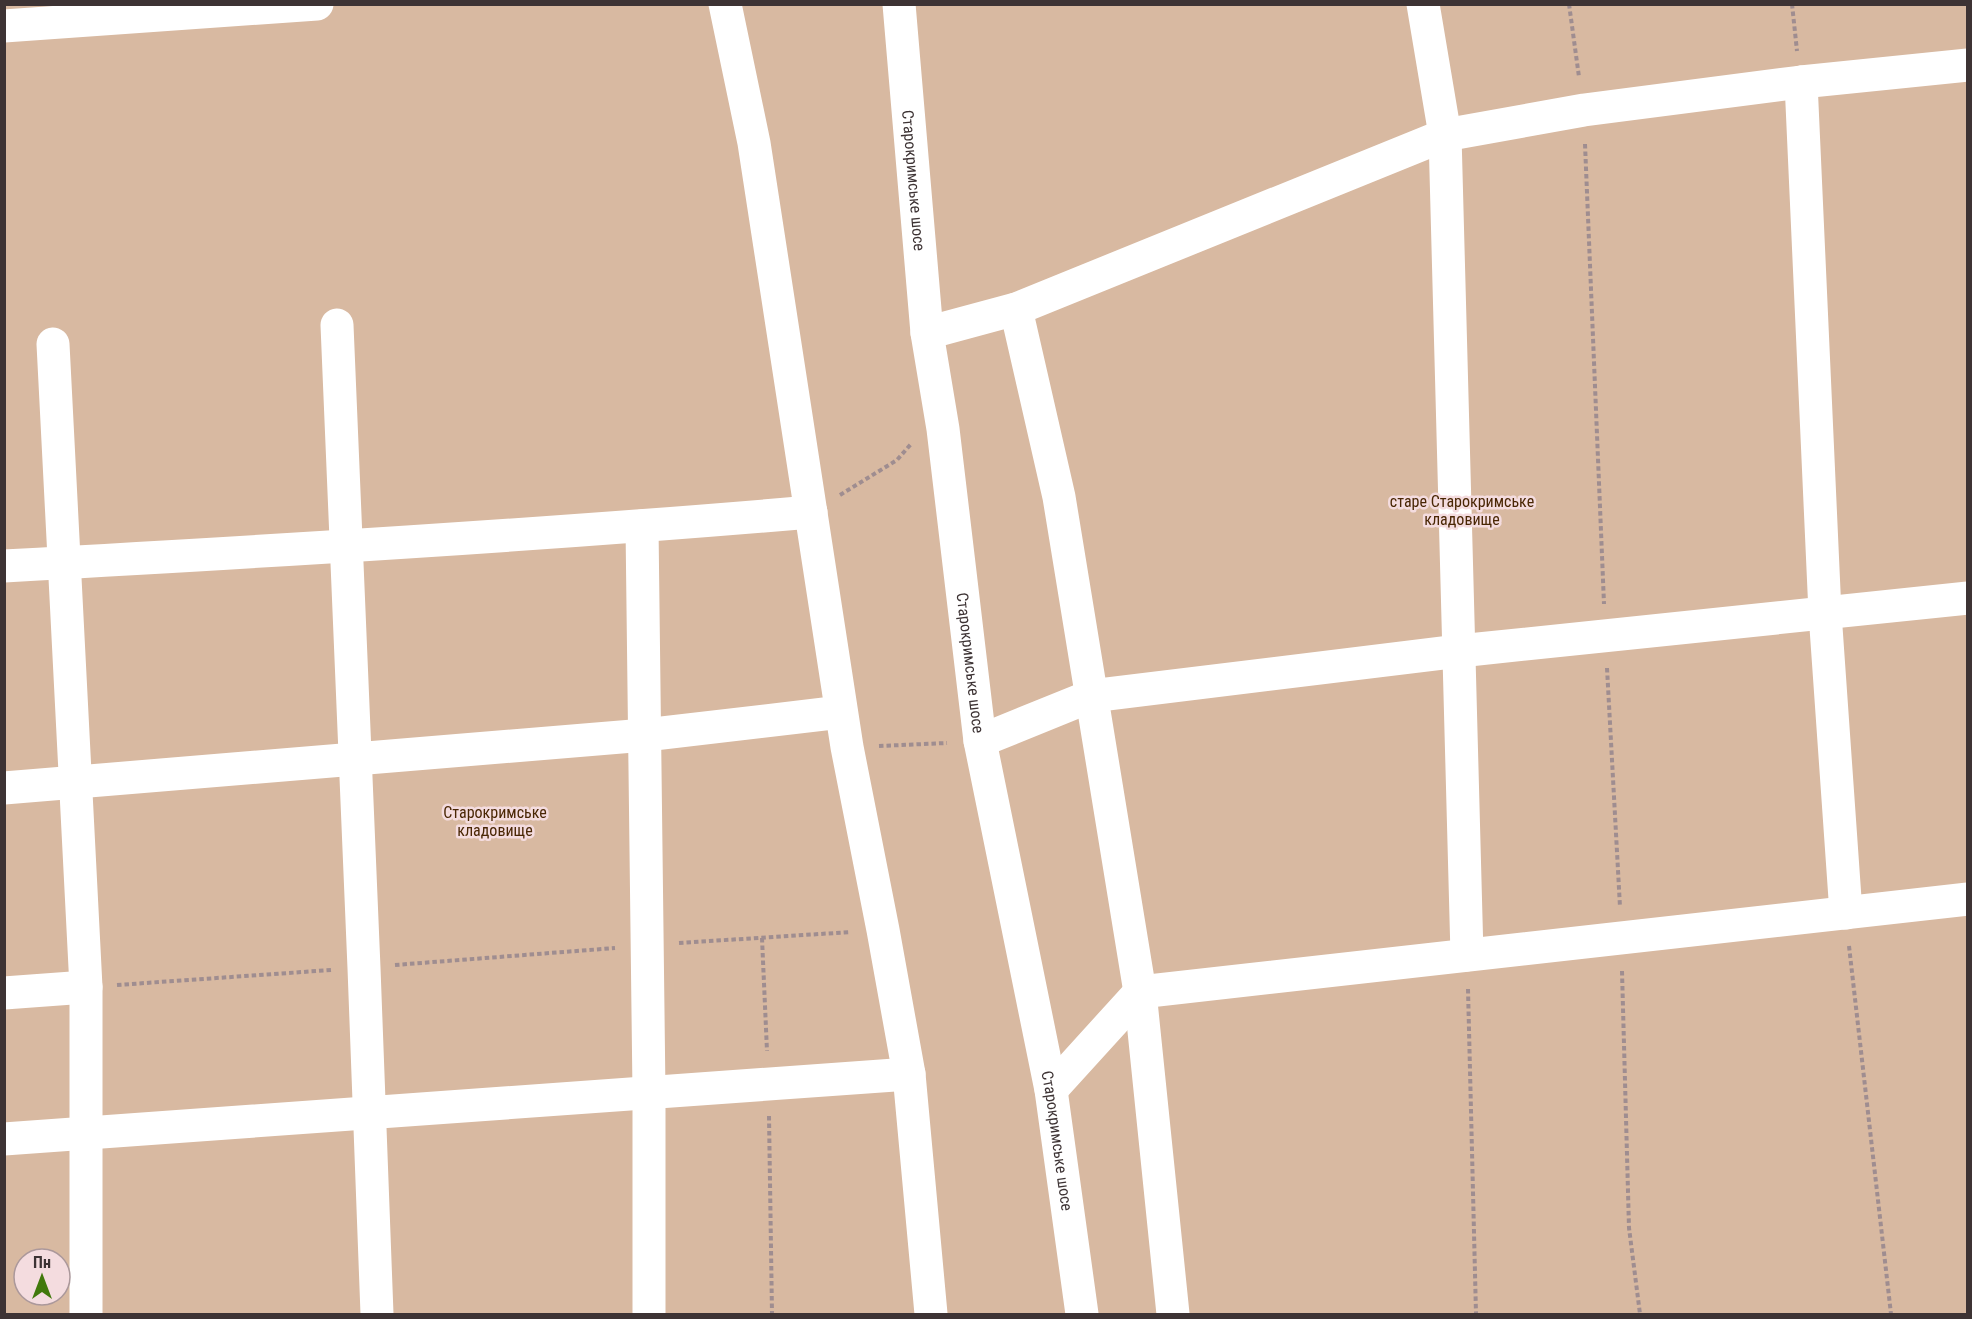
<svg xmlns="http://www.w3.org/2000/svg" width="1972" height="1319" viewBox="0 0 1972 1319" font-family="'Roboto Condensed',sans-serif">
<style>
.green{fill:#d8b9a1;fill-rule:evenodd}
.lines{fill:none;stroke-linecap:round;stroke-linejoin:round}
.path{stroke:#9f8d90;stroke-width:4;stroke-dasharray:4.5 3;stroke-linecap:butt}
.minor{stroke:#fff;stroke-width:33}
.labels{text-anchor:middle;stroke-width:5;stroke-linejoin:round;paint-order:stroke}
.street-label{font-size:16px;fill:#3d3334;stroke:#f4dcdf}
.park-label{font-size:16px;fill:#492604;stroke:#f4dcdf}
</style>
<rect width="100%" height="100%" fill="#f4dcdf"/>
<path class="green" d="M4,5h1963v1309h-1962zM24,1259h36v36h-36z"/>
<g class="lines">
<g class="path">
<polyline points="1569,4 1579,77"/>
<polyline points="1792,4 1797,51"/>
<polyline points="1585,144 1604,604"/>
<polyline points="840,495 897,460 911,444"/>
<polyline points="1607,668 1620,907"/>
<polyline points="879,746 947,743"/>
<polyline points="762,938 767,1051"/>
<polyline points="679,943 851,932"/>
<polyline points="1849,946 1891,1314"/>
<polyline points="395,965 615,948"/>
<polyline points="1622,971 1629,1228 1640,1314"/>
<polyline points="117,985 331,970"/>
<polyline points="1468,989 1476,1314"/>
<polyline points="769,1116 772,1314"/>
</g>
<g class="minor">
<polyline points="725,4 754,143 847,747 883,930 909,1074 931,1314"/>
<path id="s1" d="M899,4l28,329 16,96 37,312 71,349 31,224"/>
<polyline points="1423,4 1445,135 1467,955"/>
<polyline points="4,26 317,4"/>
<polyline points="1801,82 1825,613 1846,913"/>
<polyline points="1016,309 1059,497 1140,992 1173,1314"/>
<polyline points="337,325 364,968 377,1314"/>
<polyline points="927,333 1016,309 1445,135 1584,110 1801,82 1968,65"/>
<polyline points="53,344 86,987 86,1314"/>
<polyline points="642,526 649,1093 649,1314"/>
<path d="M4,566c269,-15 538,-31 807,-54"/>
<polyline points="980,741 1091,696 1459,651 1968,598"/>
<polyline points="4,788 645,735 841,712"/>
<polyline points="4,993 86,987"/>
<polyline points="1051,1090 1140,992 1968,899"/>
<polyline points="4,1139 909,1074"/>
</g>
</g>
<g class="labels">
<g class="street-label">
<text dy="6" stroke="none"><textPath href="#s1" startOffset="177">Старокримське шосе</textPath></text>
<text dy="6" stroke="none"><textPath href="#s1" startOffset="663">Старокримське шосе</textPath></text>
<text dy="6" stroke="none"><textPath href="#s1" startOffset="1149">Старокримське шосе</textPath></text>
</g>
<g class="park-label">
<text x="1462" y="507">старе Старокримське<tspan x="1462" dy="18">кладовище</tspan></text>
<text x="495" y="818">Старокримське<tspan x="495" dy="18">кладовище</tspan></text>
</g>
</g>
<rect width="1972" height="1319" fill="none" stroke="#3d3334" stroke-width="12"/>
<g transform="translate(42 1277)"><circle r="28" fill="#f4dcdf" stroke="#ab989b" stroke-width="1.5"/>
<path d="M0-4.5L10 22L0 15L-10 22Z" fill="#41790c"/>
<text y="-9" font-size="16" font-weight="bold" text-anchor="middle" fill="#3d3334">Пн</text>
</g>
</svg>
